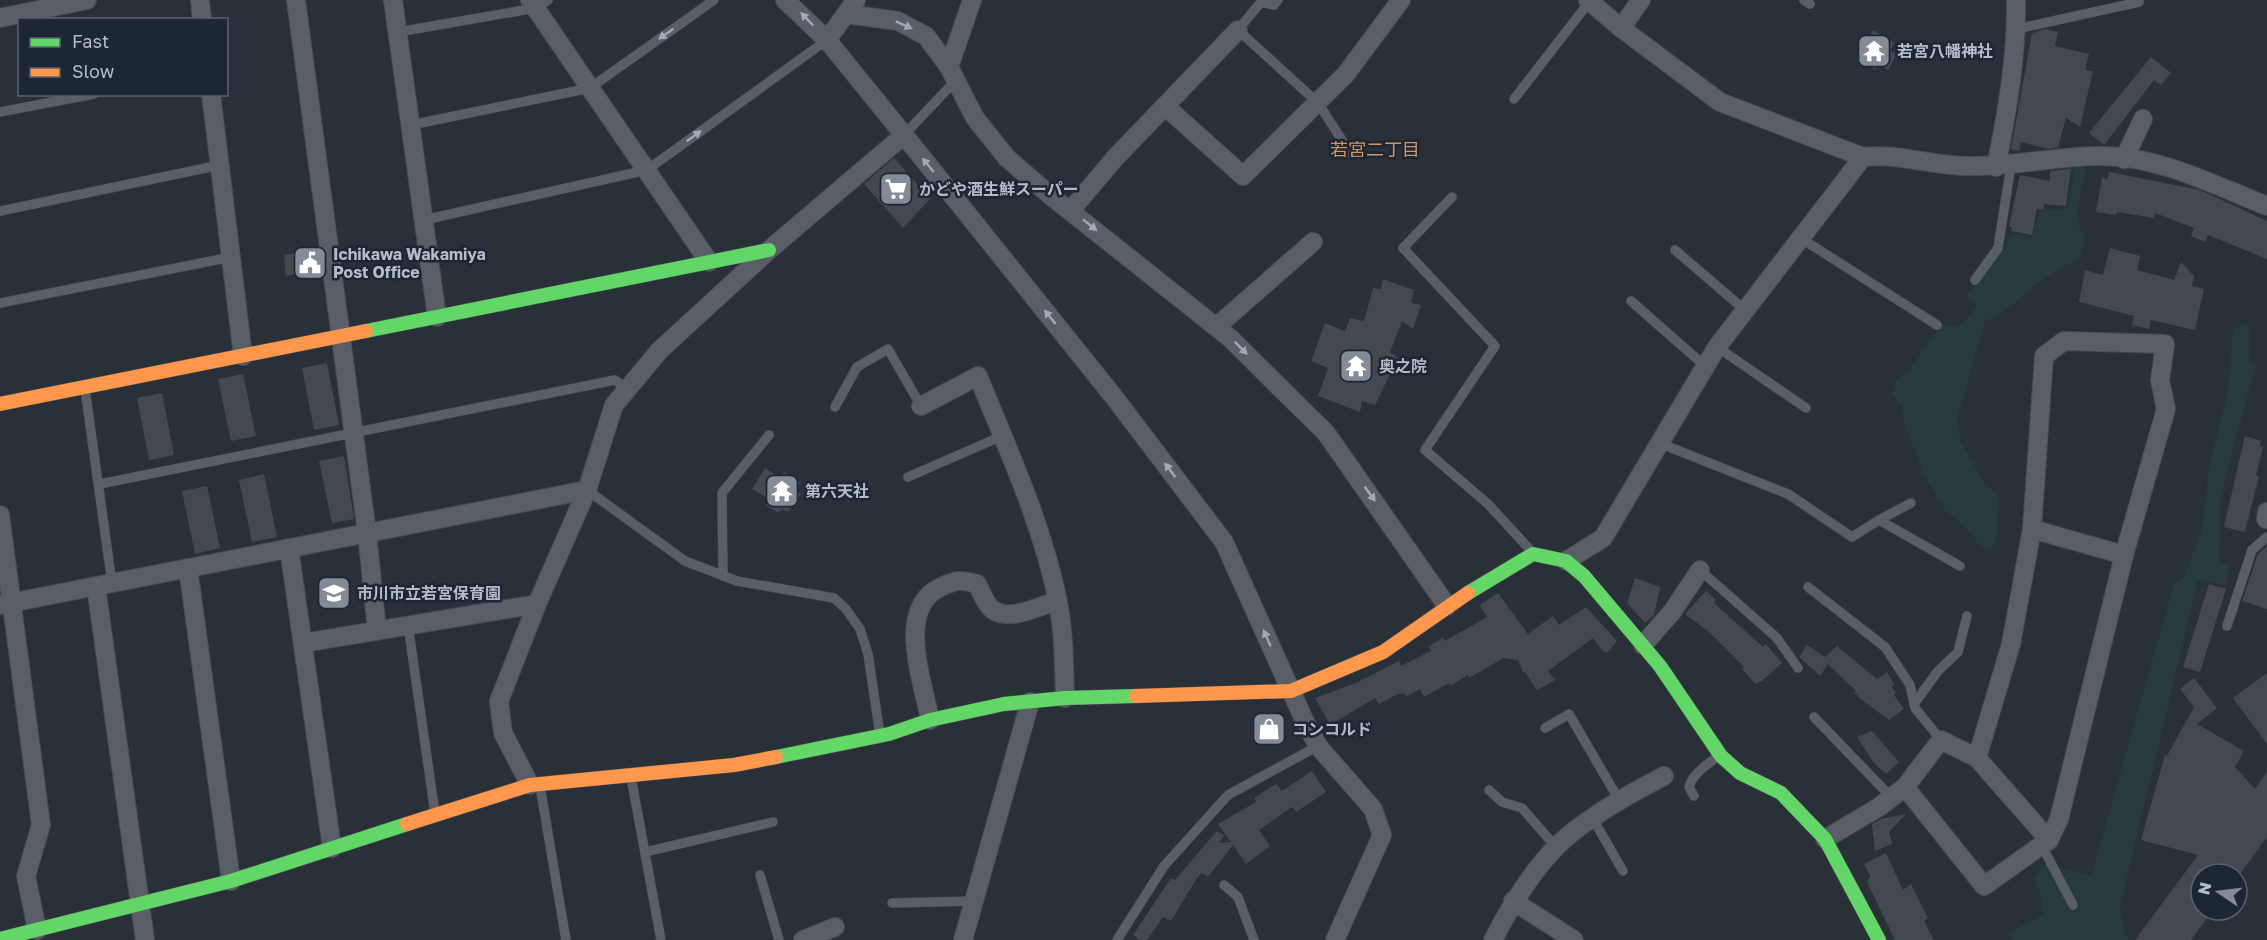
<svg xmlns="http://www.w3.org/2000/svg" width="2267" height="940" viewBox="0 0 2267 940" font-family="'Golos Text','Noto Sans JP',sans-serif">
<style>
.green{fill:#273a3e}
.building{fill:#444950}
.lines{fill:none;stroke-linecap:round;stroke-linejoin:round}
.lane-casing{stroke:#484c53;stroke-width:10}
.street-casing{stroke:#484c53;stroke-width:20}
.fast-casing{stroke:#484c53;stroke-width:15}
.slow-casing{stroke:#484c53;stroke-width:15}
.lane{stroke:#5a5e66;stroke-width:9}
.street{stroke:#5a5e66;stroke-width:18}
.fast{stroke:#63d668;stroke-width:14}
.slow{stroke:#ff974d;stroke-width:14}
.oneway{fill:#a2a9b5}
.labels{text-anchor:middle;stroke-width:5;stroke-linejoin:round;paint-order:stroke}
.poi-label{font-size:16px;font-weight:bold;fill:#b4bcc9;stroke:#1d2633;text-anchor:start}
.neighbourhood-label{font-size:18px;fill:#d59563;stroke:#1d2633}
</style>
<rect width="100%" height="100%" fill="#2a3038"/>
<g class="green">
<path d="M2086,166c-1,19 -19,58 0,69l-6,22 -45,28 -24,21 -26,16 -28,97 3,21 11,20 14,24 13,12 -1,38 -6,19 -10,-6 -11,-15 -25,-22 -21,-35 -20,-53 -3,-17 -9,-10 5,-15 11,-8 34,-48 18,3 16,-21 -9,-11 47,-61 18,3 7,-25 29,-4 7,-41z"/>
<polygon points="2244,322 2250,326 2249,360 2256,364 2221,495 2219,561 2230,566 2226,585 2198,580 2120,907 2125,935 2131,940 2012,940 2010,932 2043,915 2040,893 2034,877 2044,865 2091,876 2174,584 2184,578 2202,529 2209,468 2228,390 2233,330"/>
</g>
<g class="building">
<polygon points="2046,29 2058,32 2055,46 2089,54 2085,70 2093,71 2080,127 2066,118 2058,147 2048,149 2021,142 2019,151 2011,149 2032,33"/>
<polygon points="1873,30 1894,43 1890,51 1897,54 1888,70 1879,64 1875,70 1857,59"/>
<polygon points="2151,57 2171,73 2161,85 2154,80 2104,145 2089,133"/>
<polygon points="894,158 930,199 903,228 864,184"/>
<polygon points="2071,169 2066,206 2044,204 2043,210 2037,209 2032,235 2011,231 2012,227 2009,227 2020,175 2050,181 2050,171"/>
<polygon points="2109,172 2200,190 2267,221 2267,259 2208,235 2205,242 2191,236 2194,228 2155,213 2154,218 2117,212 2116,215 2096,212 2102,178 2108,179"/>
<polygon points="2110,248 2140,256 2137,270 2174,280 2181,262 2194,276 2192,286 2204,289 2195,330 2151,320 2149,329 2132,325 2134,316 2079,302 2085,270 2103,275"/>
<polygon points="318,250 321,270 286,276 284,255"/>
<polygon points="1383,279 1414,290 1411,303 1421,305 1413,329 1402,321 1390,352 1398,358 1375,405 1362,401 1360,412 1318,396 1328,368 1311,361 1325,323 1345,331 1350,318 1364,321 1373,288 1381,289"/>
<polygon points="327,363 339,425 314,430 302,368"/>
<polygon points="243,374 256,436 231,441 218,379"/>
<polygon points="162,393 174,455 149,460 137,398"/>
<polygon points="2245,436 2261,441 2260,446 2263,447 2256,475 2259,476 2245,532 2224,527"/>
<polygon points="344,456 354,519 332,523 319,461"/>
<polygon points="765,468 779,477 784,472 801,483 795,489 801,494 788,512 782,509 778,513 766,505 769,499 752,489"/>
<polygon points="264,474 277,537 252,542 239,480"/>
<polygon points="207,486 220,548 195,554 182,491"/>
<polygon points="2267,546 2267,609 2242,601 2258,554"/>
<polygon points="1635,578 1660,587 1654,615 1645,623 1627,603"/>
<polygon points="2209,584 2226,589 2200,672 2183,667"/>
<polygon points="1706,591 1716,600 1714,603 1763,647 1766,644 1782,663 1762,681 1756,684 1742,669 1744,667 1709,632 1685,614"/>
<polygon points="1498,593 1528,634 1553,616 1559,625 1586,607 1617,641 1608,652 1604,652 1593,638 1548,671 1555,680 1537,690 1525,672 1523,672 1518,660 1504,658 1469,678 1468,675 1450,686 1449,683 1424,697 1420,689 1407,696 1403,693 1396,695 1379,704 1375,698 1330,725 1315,698 1356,683 1399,661 1401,666 1431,651 1429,646 1443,638 1445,641 1487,617 1480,605"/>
<polygon points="1807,645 1825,657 1837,646 1877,679 1887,672 1894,684 1892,688 1896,692 1894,695 1904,709 1889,720 1862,700 1854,692 1856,691 1828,664 1820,676 1799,657"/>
<polygon points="2267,673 2267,744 2233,698"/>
<polygon points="2194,678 2217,708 2197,724 2244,751 2235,767 2255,789 2267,772 2267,837 2240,874 2201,874 2201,910 2213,910 2191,940 2135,940 2198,855 2141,840 2165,755 2167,756 2194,707 2180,689"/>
<polygon points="1872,731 1899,762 1886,774 1874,763 1857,737"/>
<polygon points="1312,771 1326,792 1296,812 1292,807 1259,830 1270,846 1246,864 1233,845 1208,877 1202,873 1197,878 1171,921 1163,917 1147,940 1140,940 1133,935 1171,878 1175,880 1217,831 1224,835 1219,843 1231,842 1218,824 1256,802 1254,798 1276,784 1282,791"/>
<polygon points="1906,814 1889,832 1892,844 1875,851 1872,824 1881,819"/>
<polygon points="1886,853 1903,890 1911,884 1928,918 1924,921 1934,940 1895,940 1867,882 1870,876 1864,864"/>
</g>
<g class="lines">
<g class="lane-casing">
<g id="lane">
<polyline points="1278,0 1274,5 1261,2 1238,30 1318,103 1351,154"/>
<polyline points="1804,0 1810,4"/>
<polyline points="2017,29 2139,2"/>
<polyline points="398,32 536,8 548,0"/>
<polyline points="1514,99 1590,1"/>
<polyline points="0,112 94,94"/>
<polyline points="411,125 590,88 714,0"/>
<polyline points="904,135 956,80"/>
<polyline points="1452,197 1403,248 1495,346 1425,450 1488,504 1532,552"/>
<polyline points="0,211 220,165"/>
<polyline points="424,220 647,170 827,40"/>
<polyline points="1802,239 1937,325"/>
<polyline points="1675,250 1746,311"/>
<polyline points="1975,280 1998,248 2011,165"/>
<polyline points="1631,301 1705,366"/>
<polyline points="0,303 231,257"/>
<polyline points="1717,347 1806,408"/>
<polyline points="85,389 112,583"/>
<polyline points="835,407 857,367 888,349 921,406"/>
<polyline points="1659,443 1788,494 1852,537 1879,520 1960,566"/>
<polyline points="908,477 1002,436"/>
<polyline points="100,484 615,380 626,388"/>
<polyline points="587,490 685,561 737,581 834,598 846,609 860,629 868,654 880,735"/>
<polyline points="1879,520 1911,503"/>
<polyline points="1700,570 1777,638 1798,668"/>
<polyline points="723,576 722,493 769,435"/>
<polyline points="1808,587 1885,647 1910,685 1915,708 1941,740"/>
<polyline points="408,625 435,813"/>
<polyline points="2227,626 2252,550 2267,537"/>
<polyline points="1914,704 1938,671 1958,652 1967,616"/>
<polyline points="1814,717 1891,797"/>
<polyline points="1545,728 1569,714 1619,800"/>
<polyline points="631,777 661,940"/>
<polyline points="540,786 566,940"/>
<polyline points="1489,790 1502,802 1522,808 1556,847"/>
<path d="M1694,796l-5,-9c4,-14 18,-22 29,-31"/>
<polyline points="1593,819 1623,871"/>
<polyline points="2042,846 2073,905"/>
<polyline points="645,852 773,822"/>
<polyline points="760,875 779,940"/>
<polyline points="1224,885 1238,897 1254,940"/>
<polyline points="892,903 974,901"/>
<polyline points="1117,940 1164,866 1228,795 1318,746"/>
</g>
</g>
<g class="street-casing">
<g id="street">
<polyline points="200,0 202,20"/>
<polyline points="296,0 367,533 377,631"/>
<polyline points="393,0 437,317"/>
<polyline points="530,0 709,262"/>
<polyline points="785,0 827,40 904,135 1114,397 1224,542 1305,722 1318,746 1373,809 1382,835 1335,940"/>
<path d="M1588,0l33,28 99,74 143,55c35,-4 70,9 105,9 45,1 88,-10 133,-10 58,0 113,29 166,50"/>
<polyline points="846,14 898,21 926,36 949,67 975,118 1007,158 1051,196 1230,338 1326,433 1447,606"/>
<polyline points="0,18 87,0"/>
<polyline points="1621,28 1641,0"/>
<polyline points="827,40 856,0"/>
<polyline points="949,67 972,0"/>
<polyline points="211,94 243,356"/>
<polyline points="1165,106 1243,176 1346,74 1401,0"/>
<polyline points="2124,159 2143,119"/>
<path d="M1996,167c11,-55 21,-111 20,-167"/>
<polyline points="1071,210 1115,158 1238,30"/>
<polyline points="1216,327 1313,242"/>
<path d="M921,406l57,-30c30,74 64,147 80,226 6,31 6,63 7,96"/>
<polyline points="0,515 41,825 26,876 37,930"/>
<polyline points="2266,519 2267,512"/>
<polyline points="2032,529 2124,555"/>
<polyline points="289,548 332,848"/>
<polyline points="1566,561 1603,538 1717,347 1863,157"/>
<polyline points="188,568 231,881"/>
<polyline points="96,586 145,940"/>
<polyline points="0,605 587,490"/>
<polyline points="303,643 537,604"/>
<polyline points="1643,645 1672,612 1700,570"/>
<path d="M930,720c-7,-39 -35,-112 11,-133 14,-7 21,-8 36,-3 4,7 7,16 12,22 15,19 49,0 69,-5"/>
<polyline points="1977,758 2049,840"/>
<polyline points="530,785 503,733 499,701 537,604 587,490 614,405 660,350 769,250 904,135"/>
<polyline points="1825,839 1879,807 1905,787 1941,740 1977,758 2011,644 2032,529 2044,356 2064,341 2165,344 2160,380 2166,409 2124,555 2059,819 2049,840 1984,886 1905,787"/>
<polyline points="1513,901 1574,940"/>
<polyline points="803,940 835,927"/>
<polyline points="963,940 1030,702"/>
<path d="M1493,940c17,-33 36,-65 62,-92 27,-28 74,-54 109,-72"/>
</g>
</g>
<g class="fast-casing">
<g id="fast">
<polyline points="366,331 769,250"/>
<polyline points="1468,593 1533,554 1566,561 1584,576 1660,666 1721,756 1740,773 1781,793 1825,839 1879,940"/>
<polyline points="776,757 889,734 930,720 1004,704 1065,698 1136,696"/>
<polyline points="0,939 231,881 407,824"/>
</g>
</g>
<g class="slow-casing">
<g id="slow">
<polyline points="0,404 366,331"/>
<polyline points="1136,696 1291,691 1383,652 1468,593"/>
<polyline points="407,824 530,785 734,765 776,757"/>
</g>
</g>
<use href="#lane" class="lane"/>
<use href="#street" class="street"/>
<use href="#fast" class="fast"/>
<use href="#slow" class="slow"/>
</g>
<defs><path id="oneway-solid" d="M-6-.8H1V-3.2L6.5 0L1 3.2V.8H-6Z" transform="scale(1.5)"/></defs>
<g class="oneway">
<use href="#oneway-solid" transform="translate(807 19) rotate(-134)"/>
<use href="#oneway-solid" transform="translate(904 25) rotate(24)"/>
<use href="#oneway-solid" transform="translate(666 34) rotate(145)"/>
<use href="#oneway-solid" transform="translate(694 136) rotate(-36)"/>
<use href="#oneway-solid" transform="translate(928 165) rotate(-129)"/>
<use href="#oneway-solid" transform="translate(1090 225) rotate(39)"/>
<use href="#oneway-solid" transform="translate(1050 317) rotate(-129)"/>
<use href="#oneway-solid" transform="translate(1241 348) rotate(45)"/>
<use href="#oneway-solid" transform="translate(1170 470) rotate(-127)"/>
<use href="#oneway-solid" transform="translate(1370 494) rotate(54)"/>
<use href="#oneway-solid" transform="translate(1267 638) rotate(-114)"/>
</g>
<defs>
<g id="temple-square" transform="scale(1.725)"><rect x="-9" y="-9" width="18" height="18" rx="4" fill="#848b96" stroke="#1d2633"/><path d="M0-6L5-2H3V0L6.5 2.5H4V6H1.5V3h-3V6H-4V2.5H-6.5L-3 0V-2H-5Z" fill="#fff"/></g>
<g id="supermarket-square" transform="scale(1.725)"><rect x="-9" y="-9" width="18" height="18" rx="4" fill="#848b96" stroke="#1d2633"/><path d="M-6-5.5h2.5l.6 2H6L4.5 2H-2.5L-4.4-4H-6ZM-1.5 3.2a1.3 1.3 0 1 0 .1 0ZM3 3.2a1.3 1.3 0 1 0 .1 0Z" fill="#fff"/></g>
<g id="civic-square" transform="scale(1.725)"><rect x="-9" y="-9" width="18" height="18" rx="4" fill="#848b96" stroke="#1d2633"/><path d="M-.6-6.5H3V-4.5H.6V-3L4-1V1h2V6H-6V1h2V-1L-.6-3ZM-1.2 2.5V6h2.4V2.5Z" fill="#fff"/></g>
<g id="school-square" transform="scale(1.725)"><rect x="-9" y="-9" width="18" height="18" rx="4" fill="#848b96" stroke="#1d2633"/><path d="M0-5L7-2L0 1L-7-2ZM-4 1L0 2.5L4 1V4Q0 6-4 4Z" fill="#fff"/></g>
<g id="shop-square" transform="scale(1.725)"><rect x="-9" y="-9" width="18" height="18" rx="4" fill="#848b96" stroke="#1d2633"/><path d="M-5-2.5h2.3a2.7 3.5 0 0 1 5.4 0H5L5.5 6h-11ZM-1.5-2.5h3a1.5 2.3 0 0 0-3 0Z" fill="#fff"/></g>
</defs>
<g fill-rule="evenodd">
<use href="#temple-square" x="1874" y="51"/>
<use href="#supermarket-square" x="896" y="189"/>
<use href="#civic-square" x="310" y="263"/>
<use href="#temple-square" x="1356" y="366"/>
<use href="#temple-square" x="782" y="491"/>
<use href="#school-square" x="334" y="593"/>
<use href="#shop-square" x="1269" y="729"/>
</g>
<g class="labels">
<g class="poi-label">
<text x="1897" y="57">若宮八幡神社</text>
<text x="919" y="195">かどや酒生鮮スーパー</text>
<text x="333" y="260">Ichikawa Wakamiya<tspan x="333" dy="18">Post Office</tspan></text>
<text x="1379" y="372">奥之院</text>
<text x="805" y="497">第六天社</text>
<text x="357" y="599">市川市立若宮保育園</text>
<text x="1292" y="735">コンコルド</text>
</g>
<g class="neighbourhood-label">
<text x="1375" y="156">若宮二丁目</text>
</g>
</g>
<rect x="18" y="18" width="210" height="78" fill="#1d2633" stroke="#59626f" stroke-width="1.5"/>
<rect x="30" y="38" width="30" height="9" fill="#63d668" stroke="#59626f" stroke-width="1.5"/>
<text x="72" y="48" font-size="18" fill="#b4bcc9">Fast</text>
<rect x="30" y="68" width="30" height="9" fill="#ff974d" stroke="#59626f" stroke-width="1.5"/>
<text x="72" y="78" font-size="18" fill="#b4bcc9">Slow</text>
<g transform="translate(2219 892) rotate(284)"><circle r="28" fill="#1d2633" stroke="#59626f" stroke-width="1.5"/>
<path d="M0-4.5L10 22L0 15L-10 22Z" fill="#848b96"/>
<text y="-9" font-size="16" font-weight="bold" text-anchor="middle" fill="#b4bcc9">N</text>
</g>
</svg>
